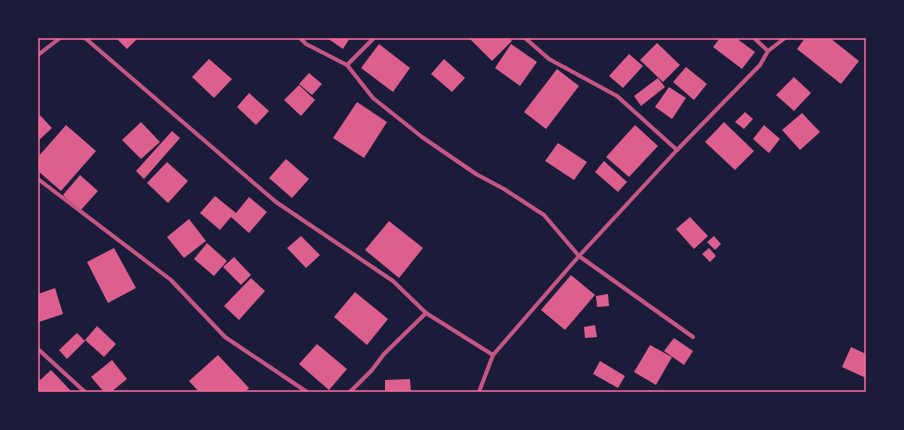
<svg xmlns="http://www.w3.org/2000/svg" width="904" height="430" viewBox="0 0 904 430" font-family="Barlow,sans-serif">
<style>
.building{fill:#dd5f8e}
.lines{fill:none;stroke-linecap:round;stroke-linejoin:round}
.minor{stroke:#c65784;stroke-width:4}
.neatline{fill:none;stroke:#ff6b9d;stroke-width:1.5}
</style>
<rect width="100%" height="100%" fill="#1b1b3a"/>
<g class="building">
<polygon points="116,38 138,38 127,49"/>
<polygon points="327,38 350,38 343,49"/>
<polygon points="469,38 509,38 512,41 492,61"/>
<polygon points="720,38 736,38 755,52 742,69 713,47"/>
<polygon points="805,38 830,38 859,61 841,84 797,49"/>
<polygon points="657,43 680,65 663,82 640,60"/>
<polygon points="379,44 410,68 393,92 361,68"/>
<polygon points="511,44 537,62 520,86 495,68"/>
<polygon points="629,54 643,66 623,88 609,76"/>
<polygon points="209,59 232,79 214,98 192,77"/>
<polygon points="444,59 465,78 452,92 431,74"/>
<polygon points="686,67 707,84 694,100 673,82"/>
<polygon points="557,69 579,86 546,129 524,112"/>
<polygon points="309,73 322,84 312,95 299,84"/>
<polygon points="794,77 811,93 794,111 776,95"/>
<polygon points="658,78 665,87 641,106 634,96"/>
<polygon points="299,85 315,100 301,116 284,100"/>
<polygon points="669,87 686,98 672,119 655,107"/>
<polygon points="249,93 269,111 256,125 237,107"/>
<polygon points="357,102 387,122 364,158 333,138"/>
<polygon points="745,112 753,119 744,129 735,122"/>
<polygon points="38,113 52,128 38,141"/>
<polygon points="802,113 820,132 800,150 782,130"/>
<polygon points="141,122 160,142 141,159 122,140"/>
<polygon points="724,122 754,151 735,170 705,142"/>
<polygon points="66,125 96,151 61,191 38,171 38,157"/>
<polygon points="635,125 658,146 629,177 606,157"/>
<polygon points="764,125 780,139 769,153 753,139"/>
<polygon points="172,131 180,138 144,179 136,171"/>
<polygon points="558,143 587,162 574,180 545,161"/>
<polygon points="286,159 309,179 292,198 269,178"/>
<polygon points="604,161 627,182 618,192 595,172"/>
<polygon points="167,162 188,181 168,203 147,183"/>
<polygon points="80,175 98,191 80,211 63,195"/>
<polygon points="215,196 236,213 249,197 267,212 249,233 231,217 220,230 200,213"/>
<polygon points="690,217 708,236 694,249 676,229"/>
<polygon points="189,219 206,241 184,258 167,237"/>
<polygon points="389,221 423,248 399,278 365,250"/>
<polygon points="301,236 320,255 306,268 287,248"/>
<polygon points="714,236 721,244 715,250 707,242"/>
<polygon points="207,243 227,261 214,276 194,259"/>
<polygon points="114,248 136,288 108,303 87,262"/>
<polygon points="709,248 716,256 710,262 702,254"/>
<polygon points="234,257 251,275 241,285 223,267"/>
<polygon points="571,275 595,295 565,330 541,310"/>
<polygon points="251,278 265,291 239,320 224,306"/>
<polygon points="55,288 63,314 39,322 38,294"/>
<polygon points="355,292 388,319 367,345 334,317"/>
<polygon points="608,294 609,306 597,307 596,296"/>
<polygon points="595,325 597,337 585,338 584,327"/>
<polygon points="97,326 116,344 104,357 85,340"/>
<polygon points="77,333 85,341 67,359 59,350"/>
<polygon points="674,338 693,351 684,365 664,351"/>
<polygon points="317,344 347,369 329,390 299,364"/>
<polygon points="650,345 672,357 656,385 634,372"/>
<polygon points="851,347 866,354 866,378 842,367"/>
<polygon points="218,355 249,388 245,392 199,392 189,381"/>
<polygon points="112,360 127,379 111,392 104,392 91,377"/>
<polygon points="600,361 625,376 618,388 593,374"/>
<polygon points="51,370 70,390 68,392 38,392 38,382"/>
<polygon points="410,379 411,392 385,392 385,380"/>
</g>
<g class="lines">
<g class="minor">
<polyline points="85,38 276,202 393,281 426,313 384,354 372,370 350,392"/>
<polyline points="300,38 306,44 347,65 373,98 422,137 476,174 504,189 544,215 579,256 693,337"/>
<polyline points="525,38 549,59 617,96 677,150"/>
<polyline points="754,38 768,51"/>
<polyline points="38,55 60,38"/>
<polyline points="347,65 374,38"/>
<polyline points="38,179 171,280 225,337 307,392"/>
<polyline points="426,313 493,355"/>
<polyline points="38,349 85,392"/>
<polyline points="479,392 493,355 579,256 677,150 760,65 768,51 785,38"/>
</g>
</g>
<rect width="904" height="430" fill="none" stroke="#1b1b3a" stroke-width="78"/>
<rect x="39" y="39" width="826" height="352" class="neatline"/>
</svg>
